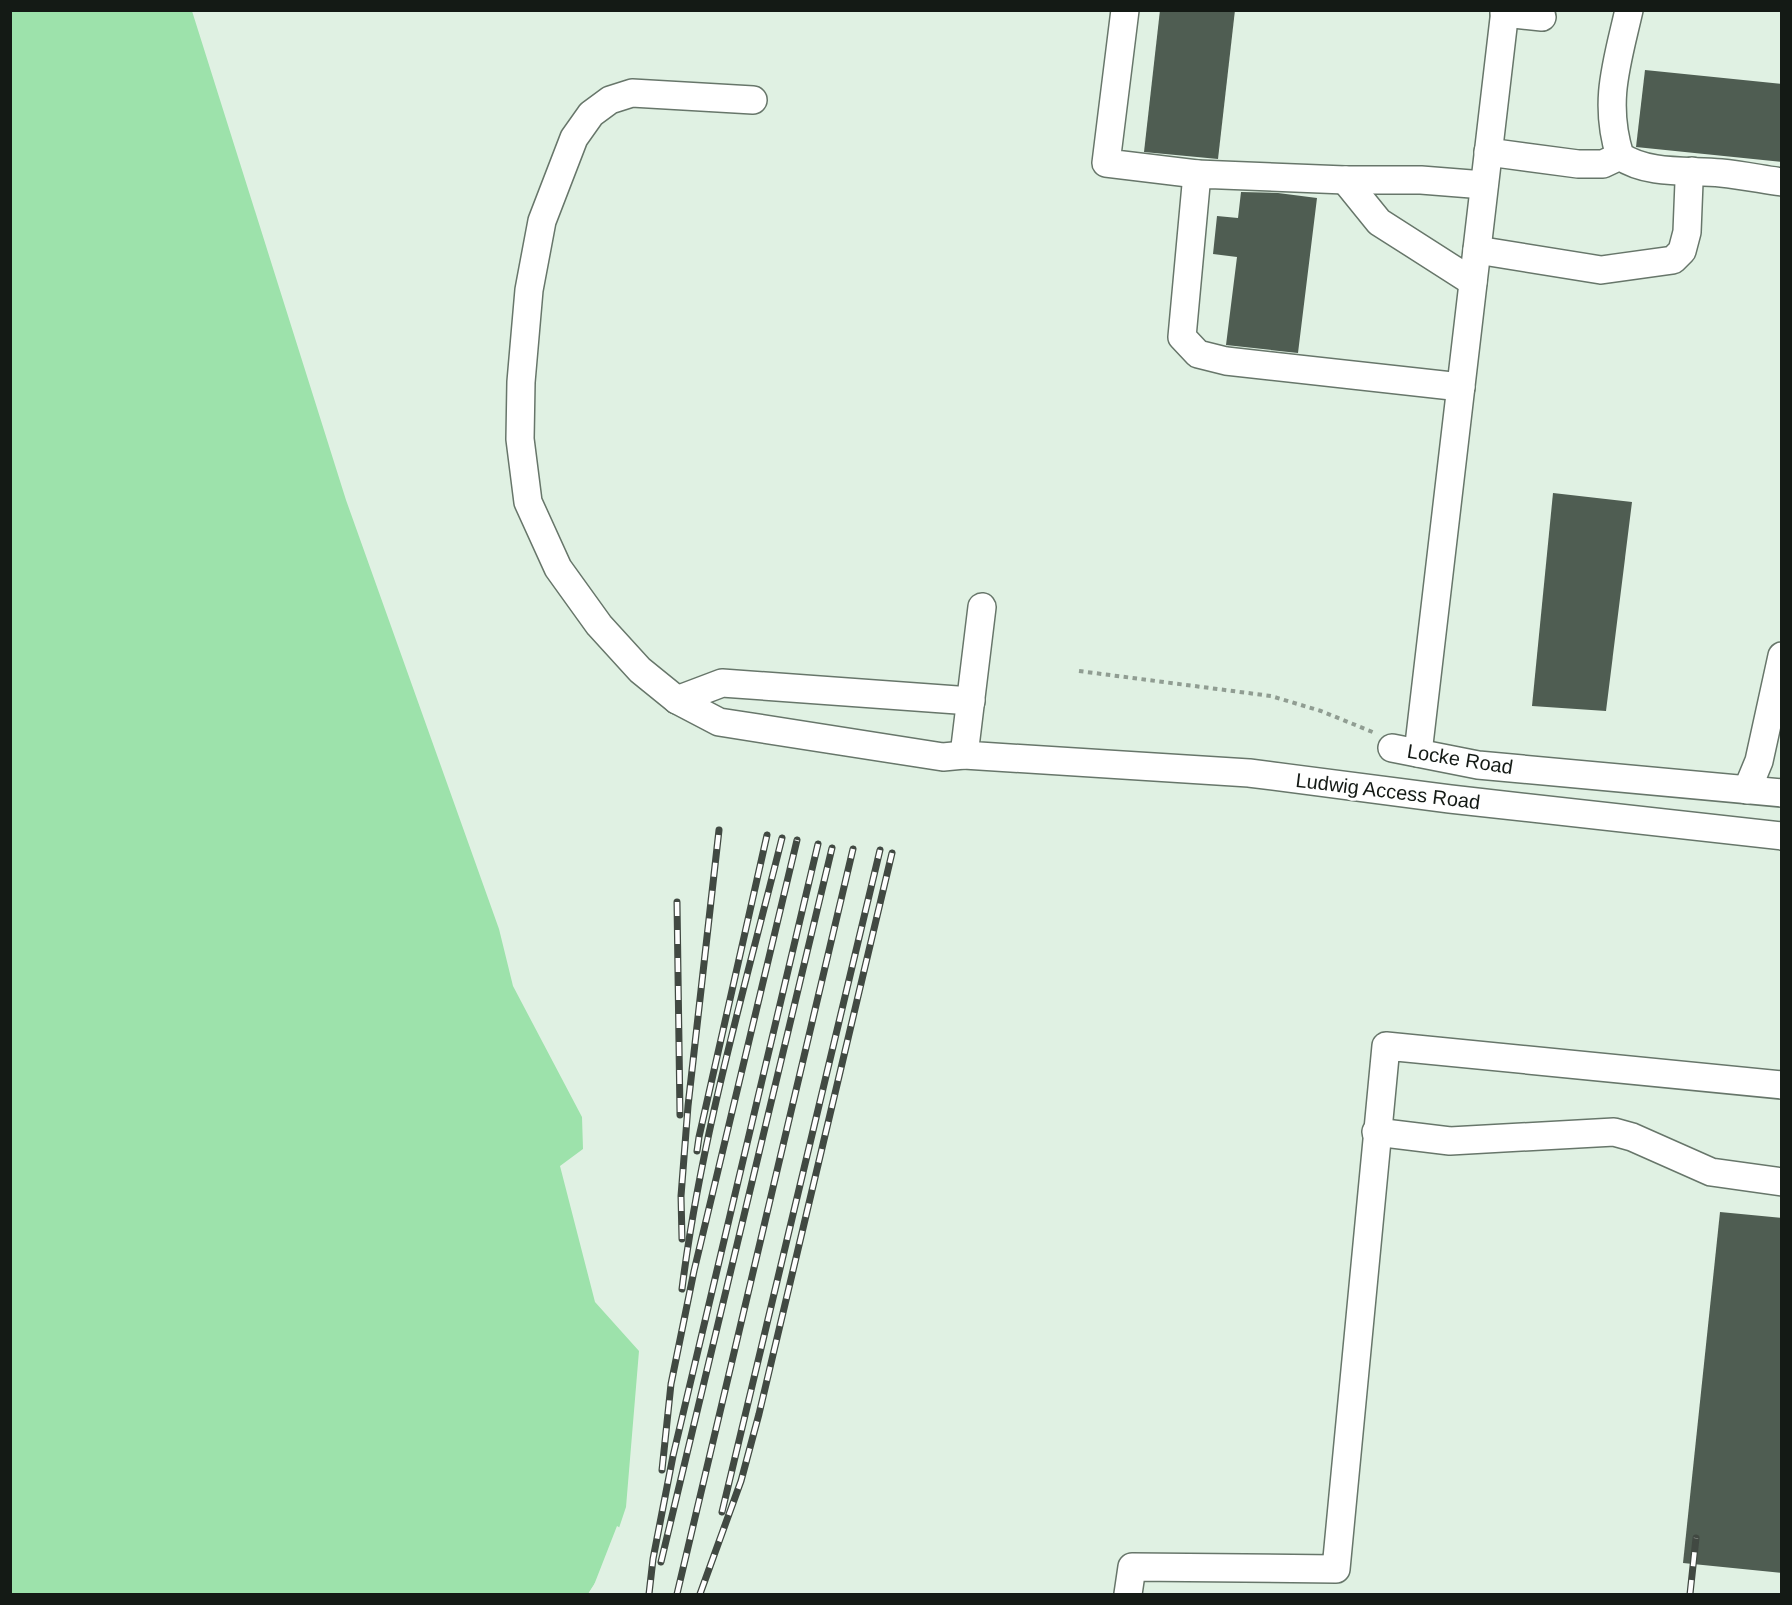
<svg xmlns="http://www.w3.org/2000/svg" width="1792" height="1605" viewBox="0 0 1792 1605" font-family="Arial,sans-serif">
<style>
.water{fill:#9de2ab}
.pier{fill:#e0f1e3}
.building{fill:#4f5d52}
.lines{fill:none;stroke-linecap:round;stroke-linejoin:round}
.minor-casing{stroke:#67766a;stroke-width:30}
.path{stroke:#909d92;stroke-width:4;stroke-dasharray:4.5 4.5;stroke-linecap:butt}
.minor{stroke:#fff;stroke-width:27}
.rail-casing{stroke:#414942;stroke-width:7}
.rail{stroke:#fff;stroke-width:4.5;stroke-dasharray:14;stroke-linecap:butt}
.labels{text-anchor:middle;stroke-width:6;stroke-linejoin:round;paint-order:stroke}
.street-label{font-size:20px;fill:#141a15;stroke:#fff}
</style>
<rect width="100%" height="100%" fill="#e0f1e3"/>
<polygon class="water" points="11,11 192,11 346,500 499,929 513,986 582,1117 583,1149 560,1166 595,1302 639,1351 626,1507 607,1564 588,1594 11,1594"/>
<polygon class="pier" points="617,1526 622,1529 610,1565 592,1594 588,1594 594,1585"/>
<g class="building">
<polygon points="1160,10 1235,10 1218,159 1144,152"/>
<polygon points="1645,70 1782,84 1782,162 1636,147"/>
<polygon points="1241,192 1278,193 1317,198 1298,353 1226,345 1237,257 1213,254 1217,216 1238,218"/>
<polygon points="1553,493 1632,502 1606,711 1532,706"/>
<polygon points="1720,1212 1782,1218 1782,1573 1683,1563"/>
</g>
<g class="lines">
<g class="minor-casing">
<g id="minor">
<polyline points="1125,10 1106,163 1197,174"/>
<path d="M1629,10c-12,53 -26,92 -9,146 28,19 68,14 101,17 20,2 40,6 61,9"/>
<polyline points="1504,13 1542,17"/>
<polyline points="753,100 632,93 610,100 591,114 574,138 542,221 529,290 521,382 520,439 528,502 558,568 599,625 640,670 677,700 719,722 943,757 964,755"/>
<polyline points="1488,152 1578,164 1603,164 1620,156"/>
<polyline points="1345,180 1379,222 1473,282"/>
<polyline points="1477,250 1601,270 1673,260 1682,251 1687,232 1689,182 1692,171"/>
<polyline points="1461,387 1226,361 1198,354 1182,337 1197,174 1345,180 1421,180 1484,185"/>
<polyline points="982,607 964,755 1249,773 1450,799 1782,836"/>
<polyline points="677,700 722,683 971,701"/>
<polyline points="1392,748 1478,765 1782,793"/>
<polyline points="1418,753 1505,10"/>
<polyline points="1747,790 1759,761 1782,656"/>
<polyline points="1376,1132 1450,1141 1614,1132 1632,1137 1711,1172 1782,1182"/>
<polyline points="1128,1594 1132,1567 1336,1569 1386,1046 1782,1085"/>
</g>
</g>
<polyline class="path" points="1079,671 1271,696 1321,711 1375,733"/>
<use href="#minor" class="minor"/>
<g class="rail-casing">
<g id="rail">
<polyline points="677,902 680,1115"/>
<polyline points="697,1151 699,1137 767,835"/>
<polyline points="682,1239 681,1196 688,1106 719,830"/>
<path d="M682,1289c19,-153 63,-302 100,-451"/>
<polyline points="662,1470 671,1384 694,1271 797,840"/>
<polyline points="722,1512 880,850"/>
<polyline points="661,1562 832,848"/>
<polyline points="649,1594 653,1559 673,1456 818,844"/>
<polyline points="677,1594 853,849"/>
<polyline points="700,1594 741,1481 759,1414 892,853"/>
<polyline points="1690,1594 1696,1538"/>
</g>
</g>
<use href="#rail" class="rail"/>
</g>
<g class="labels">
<g class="street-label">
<text transform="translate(1460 759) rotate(9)" y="7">Locke Road</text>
<text transform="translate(1388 791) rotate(7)" y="7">Ludwig Access Road</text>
</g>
</g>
<rect width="1792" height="1605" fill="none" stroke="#141a15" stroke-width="24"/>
</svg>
